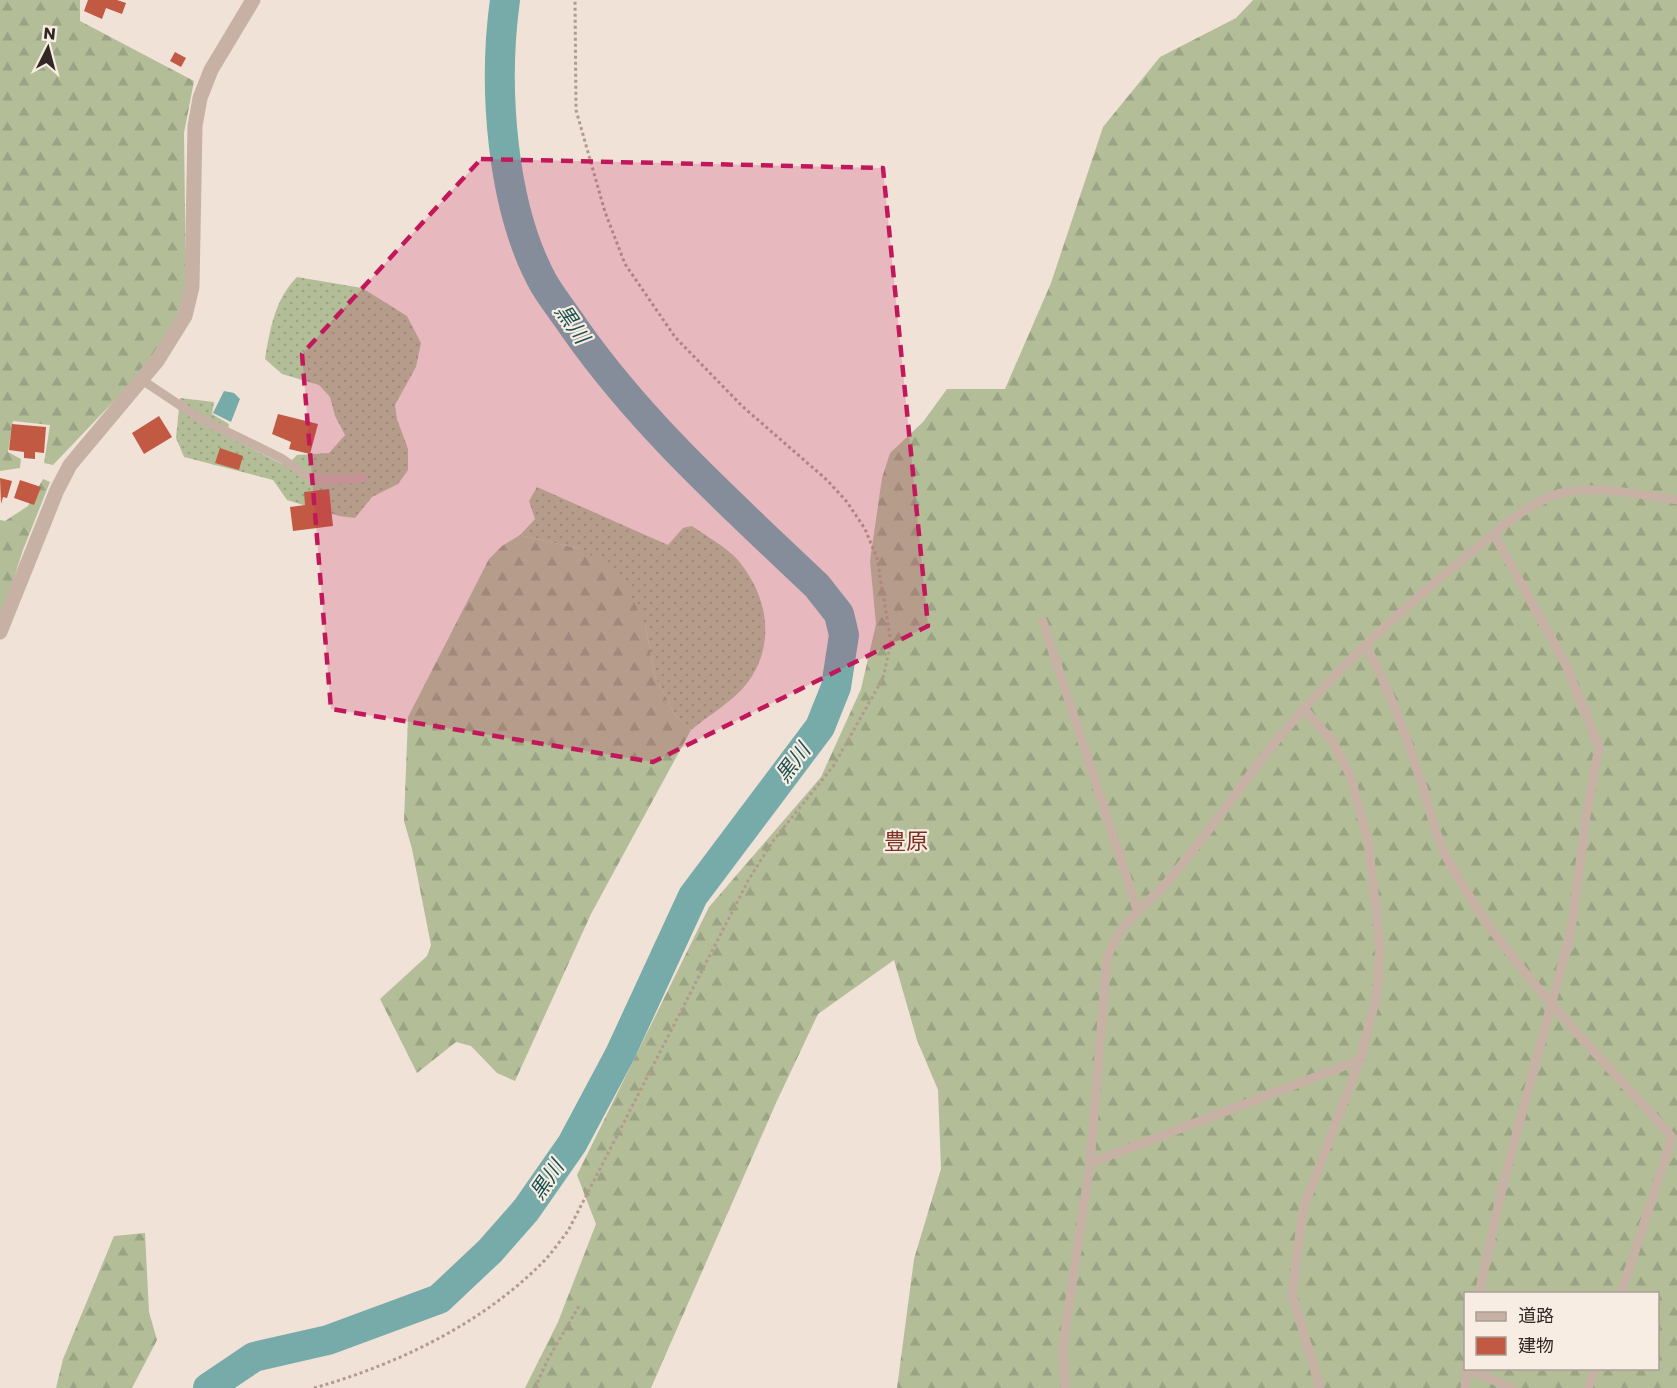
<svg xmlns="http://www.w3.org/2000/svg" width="1677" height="1388" viewBox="0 0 1677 1388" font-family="Poppins,'Noto Sans JP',sans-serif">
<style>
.grass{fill:url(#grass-dots)}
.forest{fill:url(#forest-firs);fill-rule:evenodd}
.water{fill:#77abaa}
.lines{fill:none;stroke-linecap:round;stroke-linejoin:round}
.river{stroke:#77abaa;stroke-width:30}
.building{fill:#c25943}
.path{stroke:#b29b8e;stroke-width:3;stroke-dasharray:3 3;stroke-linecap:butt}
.service{stroke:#c7b1a4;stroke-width:9}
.minor{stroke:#c7b1a4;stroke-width:15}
.marked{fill:#c2185b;fill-opacity:0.2;stroke:#c2185b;stroke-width:4.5;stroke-dasharray:12 8;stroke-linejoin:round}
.labels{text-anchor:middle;stroke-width:4.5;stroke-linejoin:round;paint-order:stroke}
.water-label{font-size:21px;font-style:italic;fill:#1d5252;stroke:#f8ede3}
.quarter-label{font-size:22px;fill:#7e3121;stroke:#f8ede3}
</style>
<defs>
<pattern id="grass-dots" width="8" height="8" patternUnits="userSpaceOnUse" patternTransform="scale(1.5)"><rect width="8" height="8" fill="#b3be98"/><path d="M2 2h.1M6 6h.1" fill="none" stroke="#9aa383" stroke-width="1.8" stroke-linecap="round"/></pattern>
<pattern id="forest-firs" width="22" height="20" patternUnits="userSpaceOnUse" patternTransform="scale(1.5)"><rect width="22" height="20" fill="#b3be98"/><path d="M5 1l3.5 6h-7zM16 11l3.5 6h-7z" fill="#9aa383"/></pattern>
</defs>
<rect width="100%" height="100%" fill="#f0e2d7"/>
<g class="grass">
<path d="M297,277l65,11 45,28 14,27 -5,24 -21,38 2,14 11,30v21l-10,14 -26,13 -17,21 -16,-2 -52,-16 -14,-20 -89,-23 -8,-19 4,-40 34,4 -2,12 17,10 -2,12 59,30 11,-11 32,-2 16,-18 -10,-19 -5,-19 -11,-12 -37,-11 -17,-15c5,-30 10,-60 32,-82z"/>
<path d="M537,487l131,58 15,-17 9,-2c14,10 33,20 45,33 30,35 40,83 11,123 -14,19 -39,33 -57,48l-15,-14 -21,-39 -10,-53 -65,-75 -60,-14 15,-16 -6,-18z"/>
</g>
<g class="forest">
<polygon points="0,0 80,0 80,21 194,81 184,133 186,286 179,315 154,359 53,465 44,463 50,425 13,421 8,452 21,459 20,468 0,471"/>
<path d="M1253,0h424v1388h-780l17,-129 27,-90 -3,-79 -21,-50 -23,-80 -76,54 -42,89 -125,285h-126l33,-66 38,-98 -19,-49 132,-268 112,-130 40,-88 15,-65 -6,-63 12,-83 8,-25 33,-31 24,-33h58l46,-106 52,-156 57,-70 76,-39zM1466,1294h192v74h-192z"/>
<polygon points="43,479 50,482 23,550 0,621 0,520 5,521 28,506"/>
<polygon points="520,535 580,549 619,572 645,624 655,677 676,716 691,730 591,914 515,1081 497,1073 471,1046 456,1042 417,1073 380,999 427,956 431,945 412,849 404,821 408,717 489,559 502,546"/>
<polygon points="145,1233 149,1312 157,1340 132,1388 56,1388 63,1359 114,1236"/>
</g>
<polygon class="water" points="224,391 234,393 240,399 231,422 213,413"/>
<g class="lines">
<path class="river" d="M208,1388l46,-31 74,-17 111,-41 51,-48 36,-41 46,-66 48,-90 73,-158 127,-169 16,-40 8,-52 -5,-21 -22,-28c-85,-81 -174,-160 -242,-257 -10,-15 -22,-30 -31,-45 -43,-77 -51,-198 -39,-284"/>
</g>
<g class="building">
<polygon points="88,0 117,0 126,3 122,14 106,8 102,19 84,11"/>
<polygon points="175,52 186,58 181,67 170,61"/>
<polygon points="278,414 318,424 310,454 289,449 291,442 272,434"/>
<polygon points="159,416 172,437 144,454 132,433"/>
<polygon points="12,424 46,427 44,453 35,452 35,459 24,458 24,452 9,450"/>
<polygon points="220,448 243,456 239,470 215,463"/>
<polygon points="0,478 12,481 7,498 3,497 1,504"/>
<polygon points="20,480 41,487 34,505 14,498"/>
<polygon points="329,489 333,526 293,531 290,507 305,505 304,492"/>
</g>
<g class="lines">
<g class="path">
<path d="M314,1388c81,-23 164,-62 225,-122 11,-10 20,-24 29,-35l181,-352 24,-38 61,-76 49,-87 8,-36 -14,-84 -12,-29 -18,-27 -20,-22 -85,-74 -67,-69 -50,-73 -20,-52 -29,-102 -1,-110"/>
<polyline points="535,1388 547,1361 579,1306"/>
</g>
<g class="service">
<polyline points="142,380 199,418 281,458 307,476 320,480 363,478"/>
<polyline points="1043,622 1137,909"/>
<path d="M1366,646c24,44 41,91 56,139 8,23 13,51 25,73 56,105 147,191 225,279l-51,157"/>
<polyline points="1305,710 1333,742 1350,775 1368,841 1380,946 1377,994 1360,1060 1303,1209 1292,1294 1320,1388"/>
<polyline points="1090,1163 1360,1060"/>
<polyline points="1479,1294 1502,1188 1571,931 1586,817 1599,747 1566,665 1494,534"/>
<polyline points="1467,1369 1512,1388"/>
<path d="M1065,1388l-2,-42 27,-183 17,-204c14,-39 35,-49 60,-77 41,-47 75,-100 114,-147 54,-64 118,-124 182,-176 27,-22 56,-50 89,-63 32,-14 90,-1 125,4"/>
<polyline points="1465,1388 1467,1368"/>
<polyline points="1588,1388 1595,1368"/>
</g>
<polyline class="minor" points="0,632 57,490 70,465 157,361 185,316 192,287 195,126 200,98 211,70 253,0"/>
</g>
<path class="marked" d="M481,159l402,9 45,458 -275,136 -322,-53 -29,-355z"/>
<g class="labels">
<g class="water-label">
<text transform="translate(572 324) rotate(55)" y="7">黒川</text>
<text transform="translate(793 763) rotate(-53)" y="7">黒川</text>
<text transform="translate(547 1180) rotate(-56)" y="7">黒川</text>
</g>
<g class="quarter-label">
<text x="906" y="849">豊原</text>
</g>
</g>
<rect x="1464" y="1292" width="195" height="78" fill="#f8ede3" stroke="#a99e97" stroke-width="1.5"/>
<rect x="1476" y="1312" width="30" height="9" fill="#c7b1a4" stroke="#a99e97" stroke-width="1.5"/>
<text x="1518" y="1322" font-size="18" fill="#322825">道路</text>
<rect x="1476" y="1337" width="30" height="18" fill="#c25943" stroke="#a99e97" stroke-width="1.5"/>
<text x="1518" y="1352" font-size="18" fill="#322825">建物</text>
<g transform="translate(48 48) rotate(6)" stroke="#f8ede3" stroke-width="4.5" paint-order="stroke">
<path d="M0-4.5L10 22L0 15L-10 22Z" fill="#322825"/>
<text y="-9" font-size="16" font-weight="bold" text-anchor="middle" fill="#322825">N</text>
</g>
</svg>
